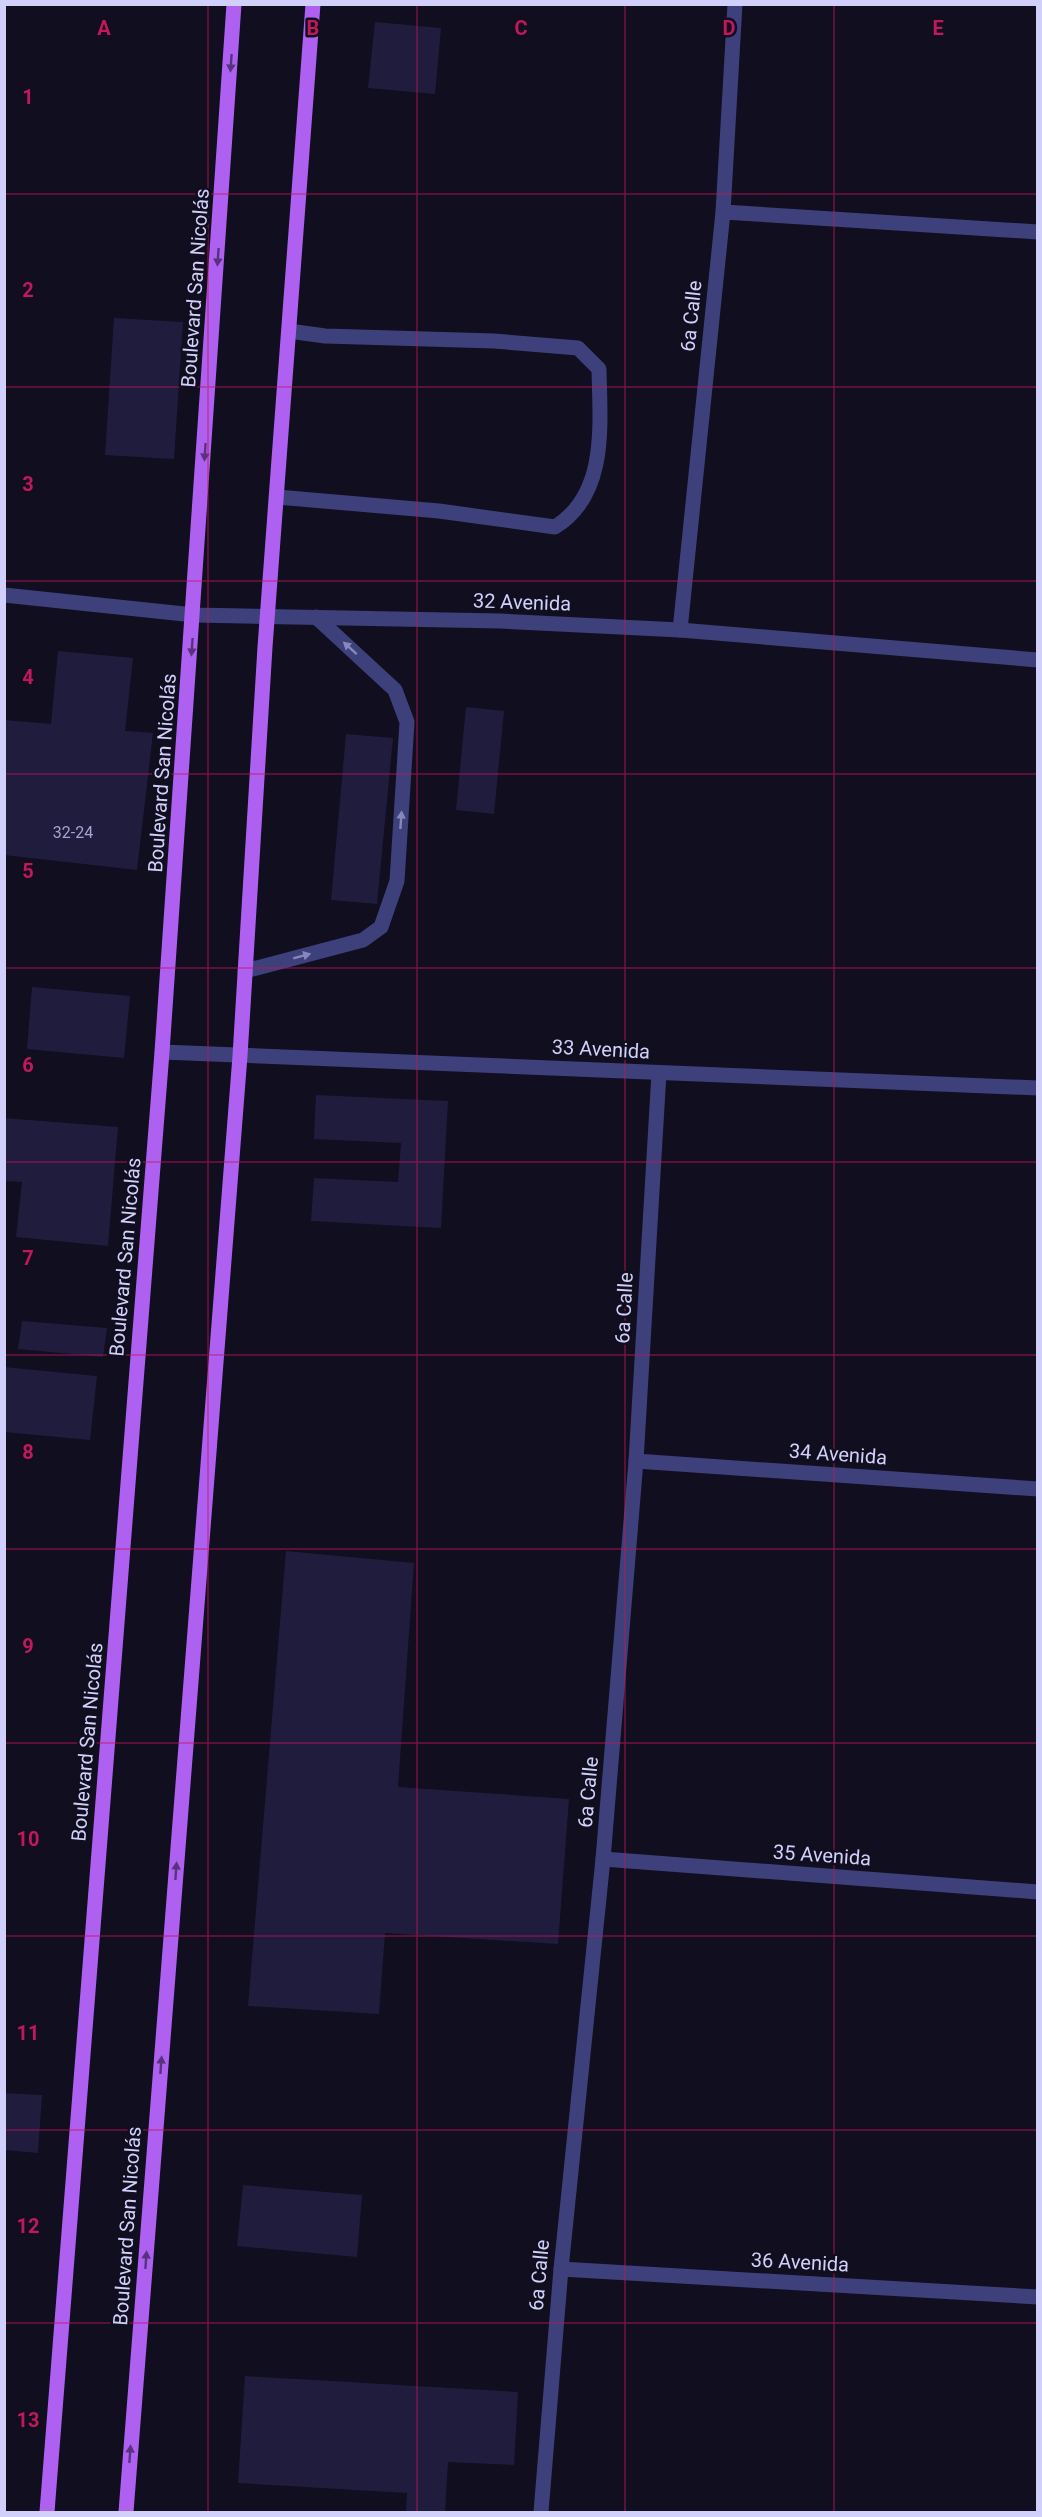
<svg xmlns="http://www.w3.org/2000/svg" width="1042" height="2517" viewBox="0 0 1042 2517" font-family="Roboto,sans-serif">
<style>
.building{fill:#201c3e}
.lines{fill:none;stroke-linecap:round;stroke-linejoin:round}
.minor{stroke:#3d407a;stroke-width:15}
.major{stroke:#ae60f1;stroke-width:15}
.oneway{fill:#57337d}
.oneway2{fill:#8788ba}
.grid{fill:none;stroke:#c2185b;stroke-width:1.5;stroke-opacity:0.55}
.labels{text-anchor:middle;stroke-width:5;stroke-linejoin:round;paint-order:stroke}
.number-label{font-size:16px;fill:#a5a3cc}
.street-label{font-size:20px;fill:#d1d0fb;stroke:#100e1f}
.grid-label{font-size:20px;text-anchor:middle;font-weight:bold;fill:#c2185b;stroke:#100e1f;stroke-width:5;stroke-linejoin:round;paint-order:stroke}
</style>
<rect width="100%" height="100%" fill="#100e1f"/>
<g class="building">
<polygon points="375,22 441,28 435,94 368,88"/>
<polygon points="114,318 183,322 174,459 105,455"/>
<polygon points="58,651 133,658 125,731 153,733 137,870 4,855 4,720 51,724"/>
<polygon points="466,707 504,711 494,814 456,810"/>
<polygon points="346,734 393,738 377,904 331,900"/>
<polygon points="32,987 130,996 124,1058 27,1049"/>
<polygon points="316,1095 448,1101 441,1228 311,1221 314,1178 398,1182 401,1143 314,1139"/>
<polygon points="4,1118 118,1127 108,1246 16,1237 22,1182 4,1181"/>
<polygon points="22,1321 107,1328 103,1357 18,1349"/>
<polygon points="4,1367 97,1376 90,1440 4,1432"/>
<polygon points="286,1551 414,1563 398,1787 569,1799 558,1944 385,1933 379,2014 248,2006"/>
<polygon points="4,2093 42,2095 38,2153 4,2150"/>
<polygon points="243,2185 362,2195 357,2257 237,2246"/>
<polygon points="245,2376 518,2392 514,2465 448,2462 445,2512 406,2512 407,2493 238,2483"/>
</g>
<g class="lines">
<g class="minor">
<polyline points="723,212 1038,232"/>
<path d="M277,497l162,14 116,16c53,-33 45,-102 44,-158l-21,-21 -84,-7 -169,-5 -36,-5"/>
<polyline points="4,595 194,615 500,621 680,630 1038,660"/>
<polyline points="680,630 723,212 735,4"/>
<polyline points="245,971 363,940 381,927 397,881 407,722 395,690 316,617"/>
<polyline points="162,1052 1038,1088"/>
<polyline points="636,1461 1038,1489"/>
<polyline points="603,1859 1038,1892"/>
<polyline points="561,2269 1038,2297"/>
<polyline points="541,2512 561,2269 603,1859 636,1461 659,1073"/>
</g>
<g class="major">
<polyline points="47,2512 162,1052 234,4"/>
<polyline points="126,2512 240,1056 265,647 313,4"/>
</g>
</g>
<defs><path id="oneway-solid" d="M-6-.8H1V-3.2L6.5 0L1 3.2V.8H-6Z" transform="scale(1.5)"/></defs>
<g class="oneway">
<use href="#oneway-solid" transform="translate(231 63) rotate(94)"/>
<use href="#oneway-solid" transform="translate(218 257) rotate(94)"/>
<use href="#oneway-solid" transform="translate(205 452) rotate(94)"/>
<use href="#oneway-solid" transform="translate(192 647) rotate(94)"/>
<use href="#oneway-solid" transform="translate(176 1871) rotate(-86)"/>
<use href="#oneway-solid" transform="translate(161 2065) rotate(-86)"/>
<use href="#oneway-solid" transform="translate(146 2260) rotate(-86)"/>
<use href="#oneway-solid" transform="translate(130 2454) rotate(-86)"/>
</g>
<g class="oneway2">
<use href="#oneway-solid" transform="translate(350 648) rotate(-138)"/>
<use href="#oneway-solid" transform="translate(401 820) rotate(-86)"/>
<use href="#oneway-solid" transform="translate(302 956) rotate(-15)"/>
</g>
<path class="grid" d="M208,4v2508M417,4v2508M625,4v2508M834,4v2508M4,194h1034M4,387h1034M4,581h1034M4,774h1034M4,968h1034M4,1162h1034M4,1355h1034M4,1549h1034M4,1743h1034M4,1936h1034M4,2130h1034M4,2323h1034"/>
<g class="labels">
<g class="number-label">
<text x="73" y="838">32-24</text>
</g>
<g class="street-label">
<text transform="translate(195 288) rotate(-86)" y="7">Boulevard San Nicolás</text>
<text transform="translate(691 316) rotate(-84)" y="7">6a Calle</text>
<text transform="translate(522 602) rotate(2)" y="7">32 Avenida</text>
<text transform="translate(162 773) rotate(-86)" y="7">Boulevard San Nicolás</text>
<text transform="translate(601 1049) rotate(3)" y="7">33 Avenida</text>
<text transform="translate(125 1257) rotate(-85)" y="7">Boulevard San Nicolás</text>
<text transform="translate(624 1308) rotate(-87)" y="7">6a Calle</text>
<text transform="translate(838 1454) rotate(4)" y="7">34 Avenida</text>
<text transform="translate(87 1742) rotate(-85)" y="7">Boulevard San Nicolás</text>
<text transform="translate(588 1792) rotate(-85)" y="7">6a Calle</text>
<text transform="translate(822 1855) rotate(4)" y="7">35 Avenida</text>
<text transform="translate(127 2226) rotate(-86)" y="7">Boulevard San Nicolás</text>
<text transform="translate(800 2262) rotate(3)" y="7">36 Avenida</text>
<text transform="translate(539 2275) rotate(-85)" y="7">6a Calle</text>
</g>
</g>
<g class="grid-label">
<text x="104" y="35">A</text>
<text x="313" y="35">B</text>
<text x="521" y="35">C</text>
<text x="729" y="35">D</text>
<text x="938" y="35">E</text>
<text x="28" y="104">1</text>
<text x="28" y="297">2</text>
<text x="28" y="491">3</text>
<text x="28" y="684">4</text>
<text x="28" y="878">5</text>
<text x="28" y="1072">6</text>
<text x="28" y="1265">7</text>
<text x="28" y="1459">8</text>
<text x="28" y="1653">9</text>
<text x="28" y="1846">10</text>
<text x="28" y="2040">11</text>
<text x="28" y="2233">12</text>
<text x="28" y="2427">13</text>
</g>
<rect width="1042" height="2517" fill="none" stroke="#d1d0fb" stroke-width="12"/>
</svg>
